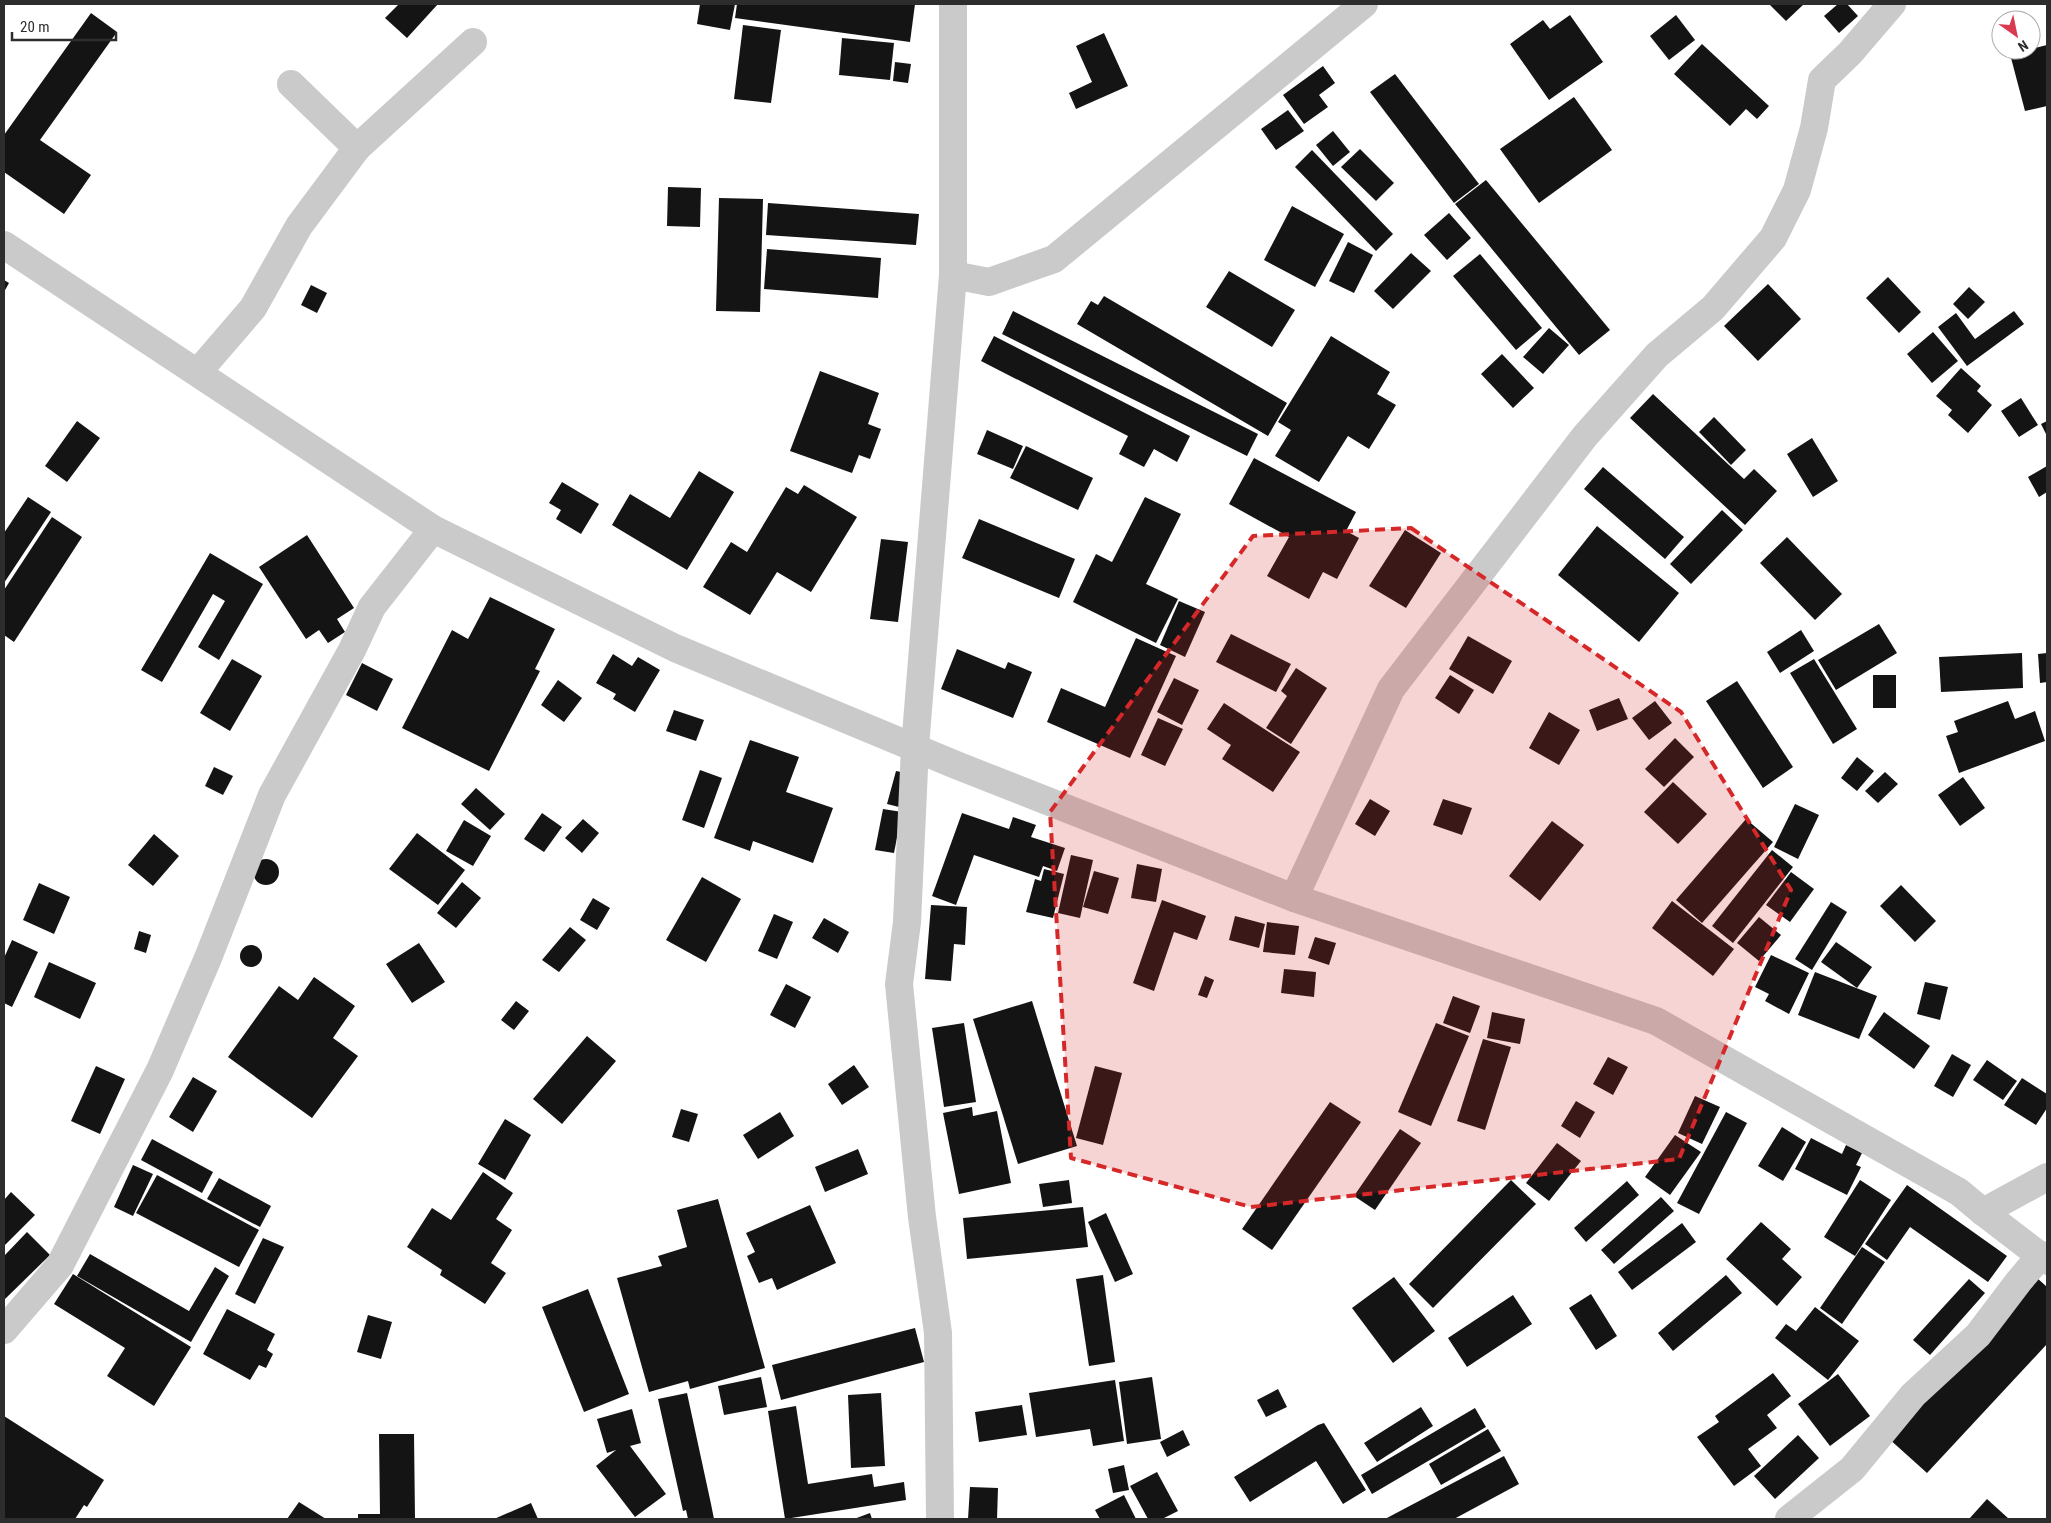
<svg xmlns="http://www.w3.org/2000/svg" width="2051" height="1523" viewBox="0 0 2051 1523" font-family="'Roboto Condensed',sans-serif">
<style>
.building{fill:#141414}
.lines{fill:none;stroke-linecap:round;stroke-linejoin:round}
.minor{stroke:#cacaca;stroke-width:28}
.marked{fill:#d62828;fill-opacity:0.2;stroke:#d62828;stroke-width:4;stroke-dasharray:10 6;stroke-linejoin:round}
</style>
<rect width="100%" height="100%" fill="#fff"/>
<g class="building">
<polygon points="399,4 438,4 407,38 385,18"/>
<polygon points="700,4 735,4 730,30 697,24"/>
<polygon points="737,4 915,4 910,42 735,18"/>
<polygon points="1769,4 1804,4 1786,21"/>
<polygon points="1838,4 1847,4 1858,16 1839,33 1824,16"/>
<polygon points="91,13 117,32 40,140 91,175 64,214 4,172 4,135"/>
<polygon points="1570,15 1603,62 1549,100 1510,44 1543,20 1550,29"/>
<polygon points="1676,15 1695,40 1669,60 1650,36"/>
<polygon points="743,25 781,30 771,103 734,99"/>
<polygon points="1104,33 1128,86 1076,109 1069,93 1092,82 1076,46"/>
<polygon points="842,38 894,43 890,80 839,75"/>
<polygon points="1702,44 1769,106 1757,119 1746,109 1730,126 1674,74"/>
<polygon points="2047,45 2047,106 2025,111 2010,54"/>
<polygon points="895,62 911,64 908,83 893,81"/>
<polygon points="1323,66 1335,83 1319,95 1328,107 1304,124 1283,95"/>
<polygon points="1395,74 1479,184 1454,203 1370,92"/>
<polygon points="1574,97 1612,150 1539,203 1500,149"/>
<polygon points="1288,110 1304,131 1276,150 1261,129"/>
<polygon points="1333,131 1350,152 1333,166 1316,145"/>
<polygon points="1360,149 1394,183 1376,201 1341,167"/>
<polygon points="1312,150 1393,234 1376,251 1295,167"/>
<polygon points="1486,180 1610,330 1579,355 1455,204"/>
<polygon points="668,187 701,188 700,227 667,226"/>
<polygon points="719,198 763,199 760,312 716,311"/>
<polygon points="768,203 919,214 916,245 766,235"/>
<polygon points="1292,206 1344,234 1315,287 1264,260"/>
<polygon points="1449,213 1471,238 1447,260 1424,235"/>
<polygon points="1348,242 1373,255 1354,293 1329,281"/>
<polygon points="767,249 881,258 878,298 764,289"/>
<polygon points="1411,253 1431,271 1393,309 1374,291"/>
<polygon points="1480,254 1542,328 1516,350 1453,276"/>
<polygon points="1229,271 1295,310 1272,347 1206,307"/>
<polygon points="1888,277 1921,312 1899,333 1866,298"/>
<polygon points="4,280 9,283 4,292"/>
<polygon points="1768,284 1801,319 1758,361 1724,326"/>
<polygon points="311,285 327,293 317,313 301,305"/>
<polygon points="1969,287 1985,302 1968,319 1953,304"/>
<polygon points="1104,296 1287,403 1268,436 1077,324 1091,301 1098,305"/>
<polygon points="1013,311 1258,434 1247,456 1002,334"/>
<polygon points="2014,311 2024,324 1967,366 1938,327 1956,313 1975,339"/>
<polygon points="1549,328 1569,345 1543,374 1523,357"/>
<polygon points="1933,332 1958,361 1932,383 1907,354"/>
<polygon points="994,336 1190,436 1177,462 1154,449 1144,467 1119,454 1128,436 981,361"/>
<polygon points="1331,336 1390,372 1377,394 1396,405 1369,449 1348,436 1319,482 1275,456 1291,430 1278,422"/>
<polygon points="1502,354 1534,388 1513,408 1481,374"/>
<polygon points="1961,368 1981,386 1977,391 1992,405 1968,433 1948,415 1952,410 1936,396"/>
<polygon points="820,371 879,393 868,424 881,429 870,459 859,455 852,473 790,451"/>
<polygon points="1653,394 1744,479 1754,469 1777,491 1745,525 1630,418"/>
<polygon points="2021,398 2038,425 2019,437 2001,411"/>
<polygon points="1714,417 1746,450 1731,465 1699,432"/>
<polygon points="77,421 100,438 67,482 45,466"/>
<polygon points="2047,421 2047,436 2041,424"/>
<polygon points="987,430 1023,446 1013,469 977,454"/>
<polygon points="1812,438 1838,481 1813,497 1787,454"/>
<polygon points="1026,446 1093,478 1078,510 1010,478"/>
<polygon points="1254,458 1356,512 1346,531 1359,538 1337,579 1323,572 1309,599 1267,576 1289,537 1229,504"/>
<polygon points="2047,466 2047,492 2039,497 2028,477"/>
<polygon points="1603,467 1684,537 1665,559 1584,489"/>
<polygon points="699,471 734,492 687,570 612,525 630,494 670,518"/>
<polygon points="562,482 599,504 581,534 556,519 561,510 549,503"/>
<polygon points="804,485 857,517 811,592 777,572 750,615 703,587 731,542 747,552 786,487 798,494"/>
<polygon points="28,497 51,512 4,583 4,533"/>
<polygon points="1145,497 1181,514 1146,584 1178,599 1156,643 1073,602 1096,554 1112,562"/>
<polygon points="1722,510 1743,530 1691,584 1670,564"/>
<polygon points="52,517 82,537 14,642 4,635 4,590"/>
<polygon points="979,519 1075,559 1059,598 962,558"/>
<polygon points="1597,526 1679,593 1639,642 1558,575"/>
<polygon points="1405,530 1441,553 1406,608 1369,586"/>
<polygon points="307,535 354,608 337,619 345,632 328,643 319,630 306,639 259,567"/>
<polygon points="1787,537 1842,594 1815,620 1760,563"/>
<polygon points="881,539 908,542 898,622 870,619"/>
<polygon points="210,553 263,584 219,660 198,647 225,601 213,594 162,682 141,670"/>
<polygon points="490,597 555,629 535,669 540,671 489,771 402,728 452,630 468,639"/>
<polygon points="1179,601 1205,612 1185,657 1160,645"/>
<polygon points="1879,624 1897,653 1836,690 1818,660"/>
<polygon points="1801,630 1814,651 1780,673 1767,652"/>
<polygon points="1231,634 1291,664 1276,692 1216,662"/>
<polygon points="1468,636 1512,661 1493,694 1449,669"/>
<polygon points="1136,638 1176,656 1130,758 1047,722 1061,688 1105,707"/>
<polygon points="957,649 1005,669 1008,662 1032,672 1013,718 941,689"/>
<polygon points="2022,653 2023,688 1941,692 1939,657"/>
<polygon points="2047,653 2047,682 2040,683 2038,654"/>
<polygon points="613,654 632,666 638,657 660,670 635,712 613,699 616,694 596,683"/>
<polygon points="232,659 262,676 230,731 200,713"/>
<polygon points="1814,659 1857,729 1833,744 1790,673"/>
<polygon points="362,663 393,679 377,711 346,695"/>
<polygon points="1296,668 1327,688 1291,744 1266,728 1287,696 1281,691"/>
<polygon points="1450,675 1474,690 1459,714 1435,698"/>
<rect x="1873" y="675" width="23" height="33"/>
<polygon points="1174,678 1199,690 1182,725 1157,712"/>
<polygon points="558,680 582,698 564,722 541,705"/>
<polygon points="1737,681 1793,767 1763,788 1706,701"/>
<polygon points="1619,698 1628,719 1597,731 1589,710"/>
<polygon points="1655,701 1672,723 1649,740 1632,718"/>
<polygon points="2008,701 2015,719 2035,711 2045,741 1959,773 1946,736 1958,732 1954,721"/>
<polygon points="1224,703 1300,752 1273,792 1222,759 1231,745 1207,729"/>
<polygon points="674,710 704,720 696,741 666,731"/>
<polygon points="1549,712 1580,730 1559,765 1529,748"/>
<polygon points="1158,718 1183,729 1165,766 1141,755"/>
<polygon points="1675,738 1694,757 1664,787 1645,769"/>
<polygon points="750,740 799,757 786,792 833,808 813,863 753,841 750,851 714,838"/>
<polygon points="1857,757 1874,771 1857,791 1841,778"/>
<polygon points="214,767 233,776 223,795 205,786"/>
<polygon points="700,770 722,778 704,828 682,820"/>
<polygon points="896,771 911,774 903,808 887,804"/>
<polygon points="1885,772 1898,784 1878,803 1865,791"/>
<polygon points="1963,777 1985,808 1960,826 1938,795"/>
<polygon points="1673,782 1707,814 1678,844 1644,812"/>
<polygon points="476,788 505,814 490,830 461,804"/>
<polygon points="1370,799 1390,811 1375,836 1355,824"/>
<polygon points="1443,799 1472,808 1462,835 1433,825"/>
<polygon points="1795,804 1819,815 1798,859 1774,847"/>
<polygon points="883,809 902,812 894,853 875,850"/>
<polygon points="542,813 562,827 544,852 524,839"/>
<polygon points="962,813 1009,829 1013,817 1036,825 1031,837 1065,848 1057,871 1043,866 1039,877 974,855 956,905 932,896"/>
<polygon points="583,819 599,833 582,853 565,838"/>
<polygon points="1746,819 1773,842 1702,923 1676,900"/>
<polygon points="464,820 491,836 473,866 446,851"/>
<polygon points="1552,821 1584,845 1540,901 1509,876"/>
<polygon points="417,833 465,870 438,905 389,869"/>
<polygon points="154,834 179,856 153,886 128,865"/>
<polygon points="1772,850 1793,867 1733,943 1712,926"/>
<polygon points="1071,855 1093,860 1080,918 1058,913"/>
<circle cx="266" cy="872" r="13"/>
<polygon points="1137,864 1162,869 1156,902 1131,898"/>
<polygon points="1044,869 1064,874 1053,918 1026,912 1035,879 1041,881"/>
<polygon points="1094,871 1119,878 1108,914 1083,907"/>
<polygon points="1791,872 1814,889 1790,922 1766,905"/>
<polygon points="702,877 741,899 706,962 666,940"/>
<polygon points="462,882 481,898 456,928 437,913"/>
<polygon points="39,883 70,897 54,934 23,920"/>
<polygon points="1901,885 1936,921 1915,942 1880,906"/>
<polygon points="593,898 610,908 597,930 580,920"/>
<polygon points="1162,900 1206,916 1197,940 1174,932 1154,991 1133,983"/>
<polygon points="1672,901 1734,949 1713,976 1652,928"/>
<polygon points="1831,902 1847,912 1812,970 1795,959"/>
<polygon points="931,905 967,907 965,945 954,944 951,981 925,979"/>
<polygon points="774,914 793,922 777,959 758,951"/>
<polygon points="1235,916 1265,924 1259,948 1229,940"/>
<polygon points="1759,917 1781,935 1759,961 1737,943"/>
<polygon points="824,918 849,932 838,953 812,938"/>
<polygon points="1267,922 1299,926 1295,955 1263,952"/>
<polygon points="570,927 586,940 559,972 542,960"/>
<polygon points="139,931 151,935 146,953 134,949"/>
<polygon points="1315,937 1336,943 1329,965 1308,958"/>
<polygon points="12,940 38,952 12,1007 4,1003 4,958"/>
<polygon points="1836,942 1872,967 1857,988 1821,962"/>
<polygon points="419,943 445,982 412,1003 386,964"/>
<circle cx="251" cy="956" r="11"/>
<polygon points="1771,955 1809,973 1789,1014 1765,1001 1769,994 1755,987"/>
<polygon points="49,962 96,983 80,1019 34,997"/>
<polygon points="1284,969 1316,972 1314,997 1281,993"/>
<polygon points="1815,972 1877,996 1859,1039 1798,1015"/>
<polygon points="1205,976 1214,980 1207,998 1198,995"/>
<polygon points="314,977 355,1006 333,1038 358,1056 312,1118 228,1057 279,986 298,1000"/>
<polygon points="1925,982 1948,987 1940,1020 1917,1014"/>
<polygon points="786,984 811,997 795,1028 770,1015"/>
<polygon points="1453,996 1480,1006 1470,1033 1443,1023"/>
<polygon points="516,1001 529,1011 514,1030 501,1020"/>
<polygon points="1032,1001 1077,1146 1018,1164 973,1019"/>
<polygon points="1492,1012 1525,1019 1520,1044 1487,1038"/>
<polygon points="1884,1012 1930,1046 1914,1069 1868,1035"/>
<polygon points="964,1023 976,1102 944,1107 932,1028"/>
<polygon points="1436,1023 1469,1036 1431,1126 1398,1112"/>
<polygon points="587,1036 616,1061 562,1124 533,1099"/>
<polygon points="1483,1039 1511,1047 1485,1130 1457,1121"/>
<polygon points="1952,1054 1971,1065 1953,1097 1934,1086"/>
<polygon points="1608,1057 1628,1067 1613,1095 1593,1084"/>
<polygon points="1987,1060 2017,1081 2003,1100 1973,1080"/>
<polygon points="854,1065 869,1087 842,1105 828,1084"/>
<polygon points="96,1066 125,1079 100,1134 71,1121"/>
<polygon points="1095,1066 1122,1073 1103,1145 1076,1138"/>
<polygon points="193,1077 217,1091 193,1132 169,1117"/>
<polygon points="2022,1078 2047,1094 2047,1108 2036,1125 2004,1105"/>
<polygon points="1695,1096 1720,1107 1702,1144 1678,1133"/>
<polygon points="1576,1101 1595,1112 1580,1138 1561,1126"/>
<polygon points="1330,1102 1361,1122 1272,1250 1242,1229"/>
<polygon points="972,1107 973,1116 997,1111 1011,1183 959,1194 943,1113"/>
<polygon points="681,1109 698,1114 689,1142 672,1137"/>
<polygon points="780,1112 794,1136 758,1159 743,1135"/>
<polygon points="1726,1112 1747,1123 1699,1214 1677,1203"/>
<polygon points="505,1119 531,1135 505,1180 478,1164"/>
<polygon points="1782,1127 1806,1142 1783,1181 1758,1166"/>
<polygon points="1400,1129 1421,1143 1375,1210 1354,1196"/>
<polygon points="1675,1135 1701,1152 1670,1195 1645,1177"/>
<polygon points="1811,1138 1842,1154 1846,1145 1862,1153 1856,1165 1861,1167 1847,1195 1795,1169"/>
<polygon points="152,1139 213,1172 202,1193 141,1160"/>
<polygon points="1557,1143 1581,1161 1549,1201 1526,1183"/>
<polygon points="858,1149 868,1174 825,1192 815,1167"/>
<polygon points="133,1165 153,1174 133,1216 114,1207"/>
<polygon points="483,1172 513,1193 496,1219 512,1230 491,1263 506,1273 485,1304 440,1275 442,1270 407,1247 432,1208 451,1220"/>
<polygon points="157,1175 259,1230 239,1267 136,1213"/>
<polygon points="219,1178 271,1206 260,1227 207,1199"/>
<polygon points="1069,1180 1072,1203 1043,1207 1039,1184"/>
<polygon points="1511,1180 1536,1204 1433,1308 1409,1284"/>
<polygon points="1860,1180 1891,1200 1855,1256 1824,1237"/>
<polygon points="1627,1181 1639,1195 1586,1242 1574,1228"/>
<polygon points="1907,1185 2007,1256 1988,1282 1910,1227 1887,1260 1865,1244"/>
<polygon points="11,1192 35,1215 4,1246 4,1200"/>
<polygon points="1661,1197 1674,1211 1614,1264 1601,1250"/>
<polygon points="718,1199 765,1368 690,1389 688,1381 649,1392 617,1278 662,1266 658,1256 687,1247 677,1210"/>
<polygon points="810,1205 836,1263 777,1290 772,1278 759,1283 747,1256 755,1252 746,1233"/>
<polygon points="1083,1207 1088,1247 967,1259 963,1218"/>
<polygon points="1106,1213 1133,1274 1115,1282 1088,1222"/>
<polygon points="1761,1222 1791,1249 1782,1259 1802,1277 1777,1306 1726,1259"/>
<polygon points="1682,1223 1696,1242 1632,1290 1618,1272"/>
<polygon points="27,1232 50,1255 4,1300 4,1256"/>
<polygon points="263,1238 284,1247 255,1304 235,1294"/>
<polygon points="1862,1247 1885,1262 1842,1324 1820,1308"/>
<polygon points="90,1254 189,1311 215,1267 229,1276 191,1342 77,1276"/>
<polygon points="73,1274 191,1347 154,1406 107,1376 125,1348 54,1304"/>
<polygon points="1103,1275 1115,1362 1089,1366 1076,1279"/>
<polygon points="1726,1275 1742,1293 1673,1351 1658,1333"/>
<polygon points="1394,1277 1435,1331 1393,1363 1352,1308"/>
<polygon points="2036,1277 2047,1287 2047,1344 1927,1473 1887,1437"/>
<polygon points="1969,1279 1985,1293 1930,1355 1913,1340"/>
<polygon points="588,1289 629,1394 584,1412 542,1307"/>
<polygon points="1591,1294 1617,1336 1596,1350 1569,1308"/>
<polygon points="1513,1295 1532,1324 1467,1367 1448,1338"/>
<polygon points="1815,1307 1859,1341 1828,1380 1775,1338 1786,1324 1796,1331"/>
<polygon points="227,1309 275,1334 267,1350 273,1354 266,1368 259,1365 250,1380 203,1354"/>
<polygon points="368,1315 392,1322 381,1359 357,1352"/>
<polygon points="915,1328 924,1362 781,1400 772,1365"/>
<polygon points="1773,1373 1791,1396 1767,1415 1777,1428 1748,1449 1761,1466 1734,1486 1697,1437 1719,1422 1715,1416"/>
<polygon points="1838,1374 1870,1416 1830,1446 1798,1404"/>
<polygon points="761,1377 767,1407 724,1415 718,1386"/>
<polygon points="1152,1377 1161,1439 1127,1444 1119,1382"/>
<polygon points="1115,1380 1124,1441 1093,1446 1090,1429 1036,1437 1029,1393"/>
<polygon points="1278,1389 1287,1407 1266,1417 1257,1400"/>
<polygon points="687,1393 711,1504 714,1519 688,1519 686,1510 683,1511 658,1399"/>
<polygon points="881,1393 885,1466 851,1468 848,1395"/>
<polygon points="1022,1405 1027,1435 979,1442 975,1412"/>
<polygon points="796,1406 808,1484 872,1474 874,1487 904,1482 906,1500 785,1519 768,1411"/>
<polygon points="1421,1407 1433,1426 1377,1462 1364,1443"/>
<polygon points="1475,1408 1486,1427 1372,1494 1361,1475"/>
<polygon points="632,1409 641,1443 630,1446 666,1494 635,1517 596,1466 616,1450 607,1453 597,1419"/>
<polygon points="4,1416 104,1480 87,1507 84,1505 75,1519 4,1519"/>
<polygon points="1324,1423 1366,1490 1343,1504 1316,1461 1250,1502 1234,1477 1318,1425"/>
<polygon points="1488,1429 1501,1451 1441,1485 1429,1464"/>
<polygon points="1183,1430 1190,1445 1167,1457 1160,1442"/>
<polygon points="379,1434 414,1434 415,1519 358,1519 358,1514 380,1514"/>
<polygon points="1798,1435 1819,1458 1775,1499 1754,1476"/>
<polygon points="1504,1456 1519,1484 1454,1519 1385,1519"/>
<polygon points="1124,1465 1129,1490 1113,1493 1108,1469"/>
<polygon points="1157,1472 1178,1511 1162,1519 1148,1519 1130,1486"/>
<polygon points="970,1487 998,1488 997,1519 968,1519"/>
<polygon points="1124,1495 1136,1519 1100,1519 1095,1510"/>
<polygon points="1987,1499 2009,1519 1969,1519"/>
<polygon points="299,1502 326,1519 287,1519"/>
<polygon points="531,1503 538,1519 494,1519"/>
<polygon points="870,1513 872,1519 854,1519"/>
</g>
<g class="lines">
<g class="minor">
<polyline points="291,84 357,148"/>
<polyline points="4,245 433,529 675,648 956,765 1294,898 1656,1021 1959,1192 1983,1212 2047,1261"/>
<polyline points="953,275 989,282 1054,259 1364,4"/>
<polyline points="198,372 253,308 299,226 357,148 473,42"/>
<polyline points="1294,898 1391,689 1585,436 1657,355 1713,308 1773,238 1797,190 1814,128 1822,80 1850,53 1892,4"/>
<polyline points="1983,1212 2047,1177"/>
<polyline points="4,1330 60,1265 160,1070 208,958 272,795 352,650 372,607 433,529"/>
<polyline points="940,1519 938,1333 922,1217 899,984 907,922 915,747 953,275 953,4"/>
<polyline points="1789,1519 1852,1469 1913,1395 1978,1335 2019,1281 2041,1255"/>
</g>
</g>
<path class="marked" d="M1411,528l270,184 110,178 -112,269 -428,48 -180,-49 -21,-346 203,-276z"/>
<rect width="2051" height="1523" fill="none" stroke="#2d2d2d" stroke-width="10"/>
<g transform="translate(2016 35) rotate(147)"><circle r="24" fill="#ffffff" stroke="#ababab"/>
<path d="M0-4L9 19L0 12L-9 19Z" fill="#da3a4f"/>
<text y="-8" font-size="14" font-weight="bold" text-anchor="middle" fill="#2d2d2d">N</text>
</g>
<path d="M12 32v8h104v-8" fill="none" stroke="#2d2d2d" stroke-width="2.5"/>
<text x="20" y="32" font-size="15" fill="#2d2d2d" stroke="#ffffff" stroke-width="4" paint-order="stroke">20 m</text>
</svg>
